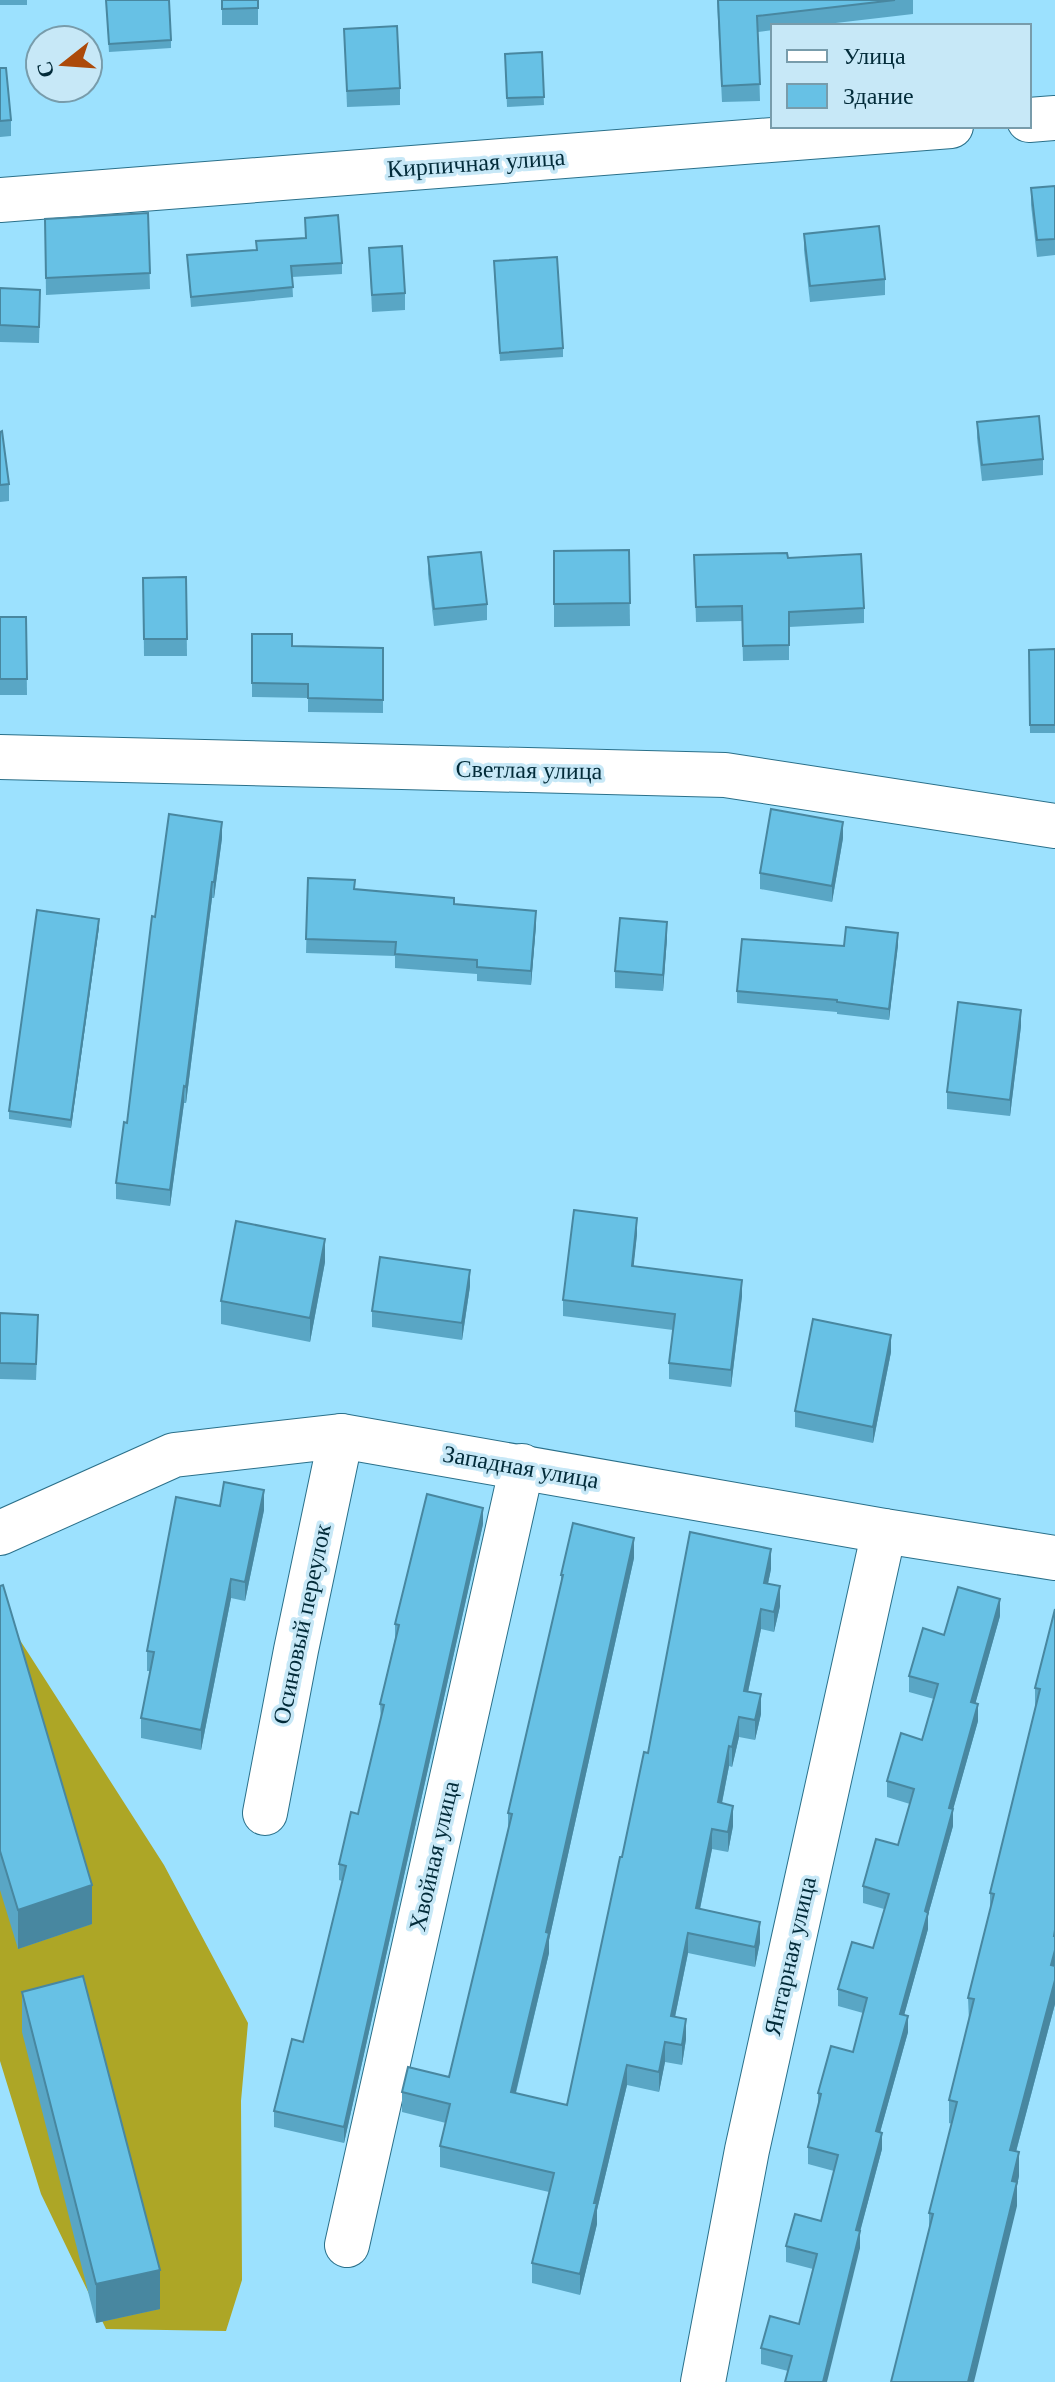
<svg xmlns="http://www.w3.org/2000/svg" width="1055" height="2382" viewBox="0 0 1055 2382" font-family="'Times New Roman',serif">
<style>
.forest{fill:#ada626}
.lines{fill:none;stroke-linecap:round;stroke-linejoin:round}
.minor-casing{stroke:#2a708a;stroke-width:46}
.minor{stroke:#fff;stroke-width:44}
.wall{fill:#59a6c5}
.shaded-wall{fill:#4887a0}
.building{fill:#67c1e5;stroke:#4887a0;stroke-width:2}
.labels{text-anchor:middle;stroke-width:7;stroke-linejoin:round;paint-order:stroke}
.street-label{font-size:24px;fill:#022b39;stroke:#c7e8f7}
</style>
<rect width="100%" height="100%" fill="#9ce1fe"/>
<polygon class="forest" points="0,1609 164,1865 248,2023 241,2101 242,2280 226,2331 106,2329 41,2194 0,2061"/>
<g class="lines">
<g class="minor-casing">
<g id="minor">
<polyline points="1029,120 1055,118"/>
<polyline points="0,200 951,126"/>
<polyline points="0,757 725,775 1055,826"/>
<polyline points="0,1533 174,1455 341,1436 884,1531 1055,1558"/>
<polyline points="265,1813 296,1650 341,1436"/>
<polyline points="347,2245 522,1466"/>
<polyline points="703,2382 747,2150 884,1531"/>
</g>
</g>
<use href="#minor" class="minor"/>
</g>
<g class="wall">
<rect x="0" y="0" width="27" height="5"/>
<polygon points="106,0 171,40 171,48 109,52"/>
<rect x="222" y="0" width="36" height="25"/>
<polygon points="717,0 913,0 913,14 810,26 773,26 773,30 758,32 760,101 722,102"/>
<polygon points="344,29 400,88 400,105 347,107"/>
<polygon points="542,52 544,105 507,107 505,54"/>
<polygon points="0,68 11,120 11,136 0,137"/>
<polygon points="1055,186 1055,255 1037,257 1031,205 1031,188"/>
<polygon points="148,213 150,289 46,295 45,219"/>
<polygon points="305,218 342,263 342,274 292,277 293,297 191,307 187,255 256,250 306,238"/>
<polygon points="804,234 885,279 885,295 810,302 804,250"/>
<polygon points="369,248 405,293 405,310 372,312"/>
<polygon points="494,270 563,348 563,357 500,361"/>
<polygon points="0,288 40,306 39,343 0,342"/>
<polygon points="977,422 1043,459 1043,475 982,481 977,438"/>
<polygon points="0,432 9,484 9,501 0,502"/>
<polygon points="629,550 630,626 554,627 554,551"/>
<polygon points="694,555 788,558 864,608 864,623 789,627 789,660 743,661 742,621 696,622"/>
<polygon points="428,557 487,604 487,620 434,626 428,574"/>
<polygon points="186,577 187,656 144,656 143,578"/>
<polygon points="0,617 26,617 27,695 0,695"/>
<polygon points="252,634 292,646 383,648 383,713 308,712 308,698 252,697"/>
<polygon points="1055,649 1055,733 1030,733 1029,650"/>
<polygon points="222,838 214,898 212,898 186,1103 184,1103 170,1206 116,1199 116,1183 127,1123 155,917"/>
<polygon points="843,838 832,902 760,889 760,873"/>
<polygon points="308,878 354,889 454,904 536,925 531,985 477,981 477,974 395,968 395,956 306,953"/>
<polygon points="99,927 71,1128 9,1119 9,1111"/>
<polygon points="667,938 663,991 615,988 615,971"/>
<polygon points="898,945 889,1020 837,1014 837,1012 737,1003 737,991 844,946"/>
<polygon points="1021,1026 1010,1116 947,1109 947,1092"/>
<polygon points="637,1234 633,1267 742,1296 731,1387 669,1379 669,1363 673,1330 563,1316 563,1300"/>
<polygon points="325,1262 310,1342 221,1324 221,1301"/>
<polygon points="470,1286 462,1340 372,1327 372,1311"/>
<polygon points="0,1313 38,1331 36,1380 0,1379"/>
<polygon points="891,1352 873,1443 795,1427 795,1411"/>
<polygon points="220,1506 264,1510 245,1601 231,1598 201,1750 141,1738 141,1718 150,1671 147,1671 147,1651"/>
<polygon points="483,1524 344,2143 274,2127 274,2111 303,2042 342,1881 339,1880 339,1864 358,1814 381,1721 380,1704 395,1639 395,1624"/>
<polygon points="634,1558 549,1940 549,1953 516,2093 567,2105 622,1857 648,1753 771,1569 768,1583 780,1606 774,1632 761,1629 748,1692 761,1714 755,1740 739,1737 732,1767 729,1766 722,1803 733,1826 728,1852 712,1849 700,1909 760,1942 755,1967 688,1953 675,2017 686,2039 682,2065 665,2062 659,2092 627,2085 597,2210 597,2224 580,2295 532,2283 532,2263 549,2192 440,2167 440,2146 446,2123 402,2112 402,2092 449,2077 508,1831 508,1813 561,1585 561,1575"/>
<polygon points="0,1586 92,1924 18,1949 0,1890"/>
<polygon points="1055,1609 1055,2004 1016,2152 1019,2176 1017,2185 1017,2206 929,2230 929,2213 952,2124 949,2123 949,2100 969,2021 968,1998 990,1911 990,1893 1035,1708 1035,1688"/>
<polygon points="1000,1616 975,1704 978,1721 953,1809 953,1826 928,1915 928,1929 904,2015 908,2032 880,2132 882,2149 860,2231 860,2248 788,2371 761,2364 761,2348 799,2324 813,2269 786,2262 786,2246 821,2221 834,2171 808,2164 808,2147 818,2109 818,2093 853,2052 863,2013 838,2006 838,1989 873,1948 884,1909 863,1903 863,1886 898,1845 910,1804 887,1797 887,1781 922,1740 934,1699 909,1692 909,1676 944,1635"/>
<polygon points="22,1992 160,2309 96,2323 22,2032"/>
</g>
<g class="shaded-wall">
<polygon points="222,822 222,838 214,898 214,882"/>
<polygon points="843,822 843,838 832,902 832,886"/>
<polygon points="212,882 212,898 186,1103 186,1087"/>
<polygon points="536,911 536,925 531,985 531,971"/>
<polygon points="99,919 99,927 71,1128 71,1120"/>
<polygon points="667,922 667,938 663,991 663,975"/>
<polygon points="898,933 898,945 889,1020 889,1009"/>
<polygon points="1021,1010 1021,1026 1010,1116 1010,1100"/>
<polygon points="184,1086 184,1103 170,1206 170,1190"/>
<polygon points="637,1218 637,1234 632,1282 632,1266"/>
<polygon points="325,1239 325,1262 310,1342 310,1318"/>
<polygon points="470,1270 470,1286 462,1340 462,1323"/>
<polygon points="742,1280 742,1296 731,1387 731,1370"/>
<polygon points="891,1335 891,1352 873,1443 873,1427"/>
<polygon points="264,1490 264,1510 245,1601 245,1582"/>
<polygon points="483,1508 483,1524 344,2143 344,2127"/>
<polygon points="634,1538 634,1558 549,1940 549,1953 511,2112 511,2092"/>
<polygon points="771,1549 771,1569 764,1603 764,1583"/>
<polygon points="231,1579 231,1598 201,1750 201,1730"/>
<polygon points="780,1586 780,1606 774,1632 774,1612"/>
<polygon points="1000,1599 1000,1616 971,1719 971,1702"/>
<polygon points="761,1609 761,1629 744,1711 744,1691"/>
<polygon points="761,1694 761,1714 755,1740 755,1720"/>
<polygon points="978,1704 978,1721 949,1824 949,1808"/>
<polygon points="739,1717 739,1737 732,1767 732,1747"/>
<polygon points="729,1746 729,1766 718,1823 718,1802"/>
<polygon points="733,1806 733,1826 728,1852 728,1832"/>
<polygon points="953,1809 953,1826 928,1915 928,1929 900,2030 900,2014 925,1911"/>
<polygon points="712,1829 712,1849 696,1928 696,1908"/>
<polygon points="92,1885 92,1924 18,1949 18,1910"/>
<polygon points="760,1922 760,1942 755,1967 755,1947"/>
<polygon points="1055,1930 1055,1973 1051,1965"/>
<polygon points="688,1933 688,1953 671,2036 671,2016"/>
<polygon points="1055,1980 1055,2004 1010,2174 1010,2150"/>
<polygon points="908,2016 908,2032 876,2147 876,2131"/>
<polygon points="686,2019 686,2039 682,2065 682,2045"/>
<polygon points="665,2042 665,2062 659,2092 659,2072"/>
<polygon points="627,2065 627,2085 597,2210 597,2224 580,2295 580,2274 594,2203"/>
<polygon points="882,2133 882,2149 856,2247 856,2230"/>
<polygon points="1019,2152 1019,2176 1017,2185 1017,2206 974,2382 968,2382 1012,2181"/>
<polygon points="860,2231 860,2248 827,2382 823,2382"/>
<polygon points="160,2270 160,2309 96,2323 96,2284"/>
</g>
<g class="building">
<polygon points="106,0 169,0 171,40 109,44"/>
<polygon points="222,0 258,0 258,8 222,9"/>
<polygon points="718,0 895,0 757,16 760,84 722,86"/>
<polygon points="397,26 400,88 347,91 344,29"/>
<polygon points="542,52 544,97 507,98 505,54"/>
<polygon points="0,68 6,68 11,120 0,121"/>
<polygon points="1055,186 1055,239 1037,240 1031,188"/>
<polygon points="148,213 150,273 46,278 45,219"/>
<polygon points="338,215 342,263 291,266 293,287 191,297 187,255 257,250 256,241 306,238 305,218"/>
<polygon points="879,226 885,279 810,286 804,234"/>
<polygon points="402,246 405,293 372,295 369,248"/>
<polygon points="557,257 563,348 500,353 494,261"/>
<polygon points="0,288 40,290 39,327 0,325"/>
<polygon points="1039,416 1043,459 982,465 977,422"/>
<polygon points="2,431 9,484 0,485 0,432"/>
<polygon points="629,550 630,603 554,604 554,551"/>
<polygon points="481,552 487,604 434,609 428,557"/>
<polygon points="787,553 788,558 861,554 864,608 789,612 789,645 743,646 742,606 696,607 694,555"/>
<polygon points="186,577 187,639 144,639 143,578"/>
<polygon points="0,617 26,617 27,679 0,679"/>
<polygon points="252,634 292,634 292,646 383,648 383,700 308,698 308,684 252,683"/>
<polygon points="1055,649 1055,725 1030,725 1029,650"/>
<polygon points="771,809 843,822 832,886 760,873"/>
<polygon points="169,814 222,822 214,882 212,882 186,1087 184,1086 170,1190 116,1183 124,1122 127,1123 152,916 155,917"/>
<polygon points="308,878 355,880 354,889 454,898 454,904 536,911 531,971 477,967 477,960 395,954 396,942 306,939"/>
<polygon points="37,910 99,919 71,1120 9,1111"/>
<polygon points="620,918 667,922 663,975 615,971"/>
<polygon points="846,927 898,933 889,1009 837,1002 837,1000 737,991 742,939 844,946"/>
<polygon points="958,1002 1021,1010 1010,1100 947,1092"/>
<polygon points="574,1210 637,1218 632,1266 742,1280 731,1370 669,1363 675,1314 563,1300"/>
<polygon points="236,1221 325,1239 310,1318 221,1301"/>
<polygon points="380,1257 470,1270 462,1323 372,1311"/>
<polygon points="0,1313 38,1315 36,1364 0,1363"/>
<polygon points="813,1319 891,1335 873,1427 795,1411"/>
<polygon points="224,1482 264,1490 245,1582 231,1579 201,1730 141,1718 154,1652 147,1651 176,1497 220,1506"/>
<polygon points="427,1494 483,1508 344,2127 274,2111 292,2039 303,2042 320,1973 346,1866 339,1864 351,1812 358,1814 384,1705 380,1704 399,1625 395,1624"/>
<polygon points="573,1523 634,1538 546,1932 549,1933 511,2092 567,2105 620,1857 622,1857 644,1752 648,1753 690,1532 771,1549 764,1583 780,1586 774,1612 761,1609 744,1691 761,1694 755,1720 739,1717 732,1747 729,1746 718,1802 733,1806 728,1832 712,1829 696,1908 760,1922 755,1947 688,1933 671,2016 686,2019 682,2045 665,2042 659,2072 627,2065 594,2203 597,2203 580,2274 532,2263 554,2173 440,2146 450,2104 402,2092 408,2067 449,2077 512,1814 508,1813 563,1575 561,1575"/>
<polygon points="3,1585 92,1885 18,1910 0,1851 0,1586"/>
<polygon points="958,1587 1000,1599 971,1702 978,1704 949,1808 953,1809 925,1911 928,1913 900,2014 908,2016 876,2131 882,2133 856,2230 860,2231 823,2382 785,2382 792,2356 761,2348 770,2316 799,2324 817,2254 786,2246 795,2214 821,2221 838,2155 808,2147 821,2094 818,2093 831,2046 853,2052 867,1998 838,1989 852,1942 873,1948 889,1894 863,1886 876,1839 898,1845 914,1789 887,1781 901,1733 922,1740 938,1684 909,1676 923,1628 944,1635"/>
<polygon points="1055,1609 1055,1930 1054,1936 1055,1936 1055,1950 1051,1965 1055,1966 1055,1980 1010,2150 1019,2152 1012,2181 1017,2182 968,2382 891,2382 933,2214 929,2213 957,2102 949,2100 974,1999 968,1998 994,1894 990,1893 1040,1689 1035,1688"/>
<polygon points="83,1976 160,2270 96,2284 22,1992"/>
</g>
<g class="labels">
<g class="street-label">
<text transform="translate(476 163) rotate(-4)" y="8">Кирпичная улица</text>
<text transform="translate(529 770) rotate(1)" y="8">Светлая улица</text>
<text transform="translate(521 1467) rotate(10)" y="8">Западная улица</text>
<text transform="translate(302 1624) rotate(-78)" y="8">Осиновый переулок</text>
<text transform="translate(434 1856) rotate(-77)" y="8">Хвойная улица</text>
<text transform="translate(790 1956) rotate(-77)" y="8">Янтарная улица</text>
</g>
</g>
<rect x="771" y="24" width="260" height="104" fill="#c7e8f7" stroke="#789cab" stroke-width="2"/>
<rect x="787" y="50" width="40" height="12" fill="#ffffff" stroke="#789cab" stroke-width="2"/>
<text x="843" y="64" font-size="24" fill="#022b39">Улица</text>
<rect x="787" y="84" width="40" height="24" fill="#67c1e5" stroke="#789cab" stroke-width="2"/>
<text x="843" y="104" font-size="24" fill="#022b39">Здание</text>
<g transform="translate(64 64) rotate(253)"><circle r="38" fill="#c7e8f7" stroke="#789cab" stroke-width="2"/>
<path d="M0-6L14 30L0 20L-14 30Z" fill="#ac4a0a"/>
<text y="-12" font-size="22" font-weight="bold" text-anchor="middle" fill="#022b39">С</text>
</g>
</svg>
